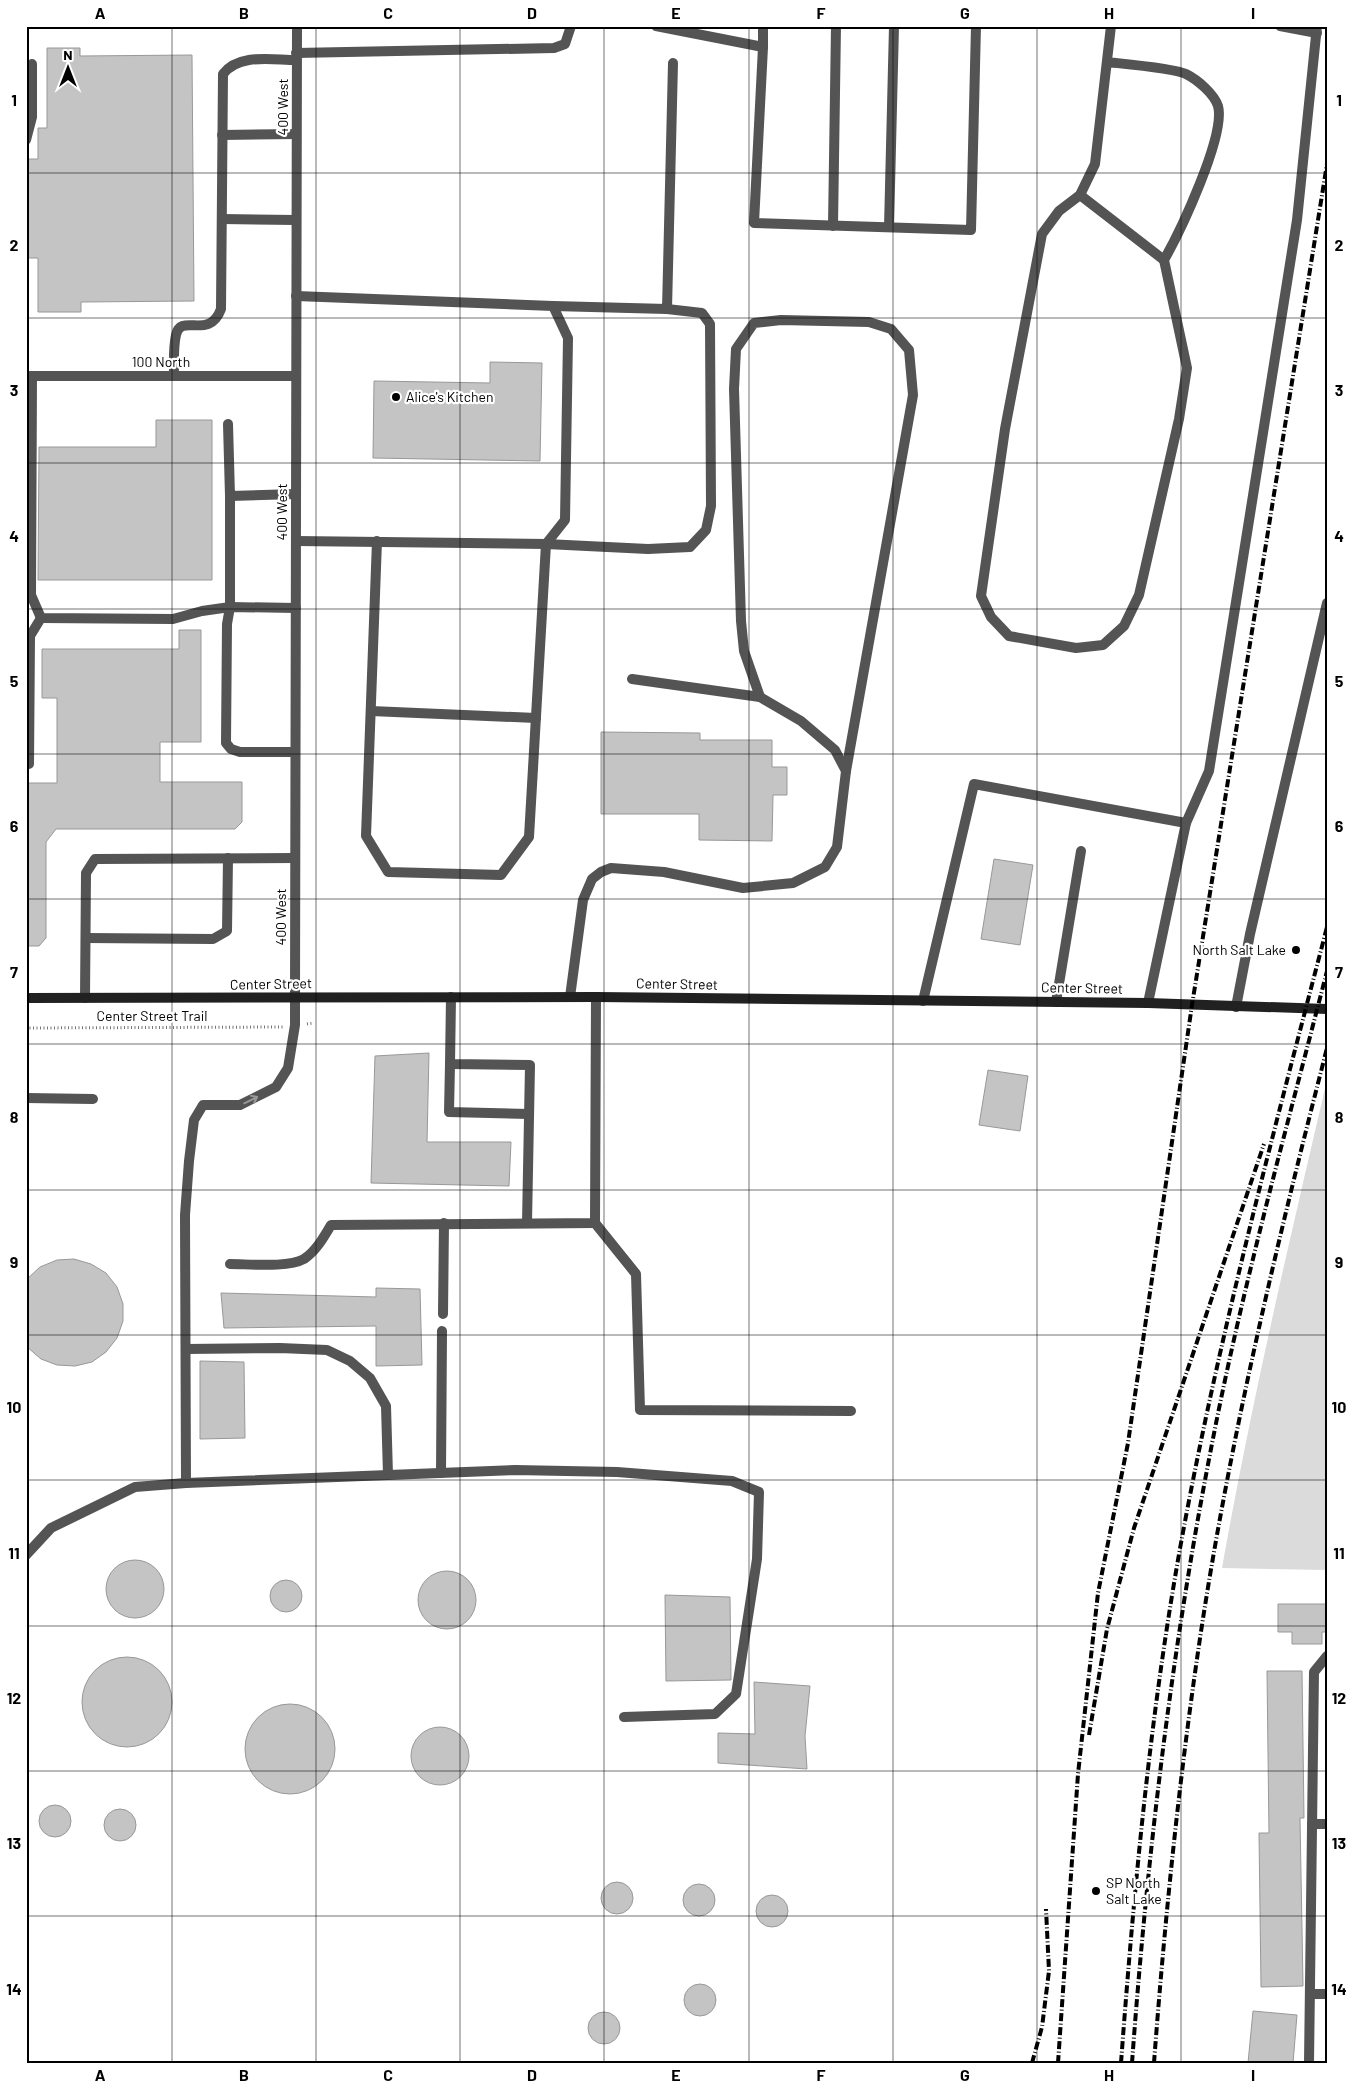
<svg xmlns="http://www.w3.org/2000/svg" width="1353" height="2089" viewBox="0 0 1353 2089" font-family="Barlow,sans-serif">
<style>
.green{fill:#dbdbdb}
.building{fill:#c4c4c4;stroke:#989898}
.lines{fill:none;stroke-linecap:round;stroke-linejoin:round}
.path{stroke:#767676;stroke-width:3;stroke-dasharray:1 2.5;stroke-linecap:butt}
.service{stroke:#545454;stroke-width:10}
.minor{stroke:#545454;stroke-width:10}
.tertiary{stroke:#545454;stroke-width:10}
.secondary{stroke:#212121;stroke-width:10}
.rail{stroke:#000;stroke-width:4;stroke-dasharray:8 2.5 1 2.5;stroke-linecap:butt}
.oneway{stroke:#989898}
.grid{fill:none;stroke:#000;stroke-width:1;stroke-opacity:0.55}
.poi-dot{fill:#000;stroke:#fff;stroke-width:2}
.labels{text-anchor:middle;stroke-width:4.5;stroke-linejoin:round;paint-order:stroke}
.street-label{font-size:14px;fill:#000;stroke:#fff}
.poi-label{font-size:14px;fill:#000;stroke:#fff;text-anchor:start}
.neatline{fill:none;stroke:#000;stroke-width:2}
.grid-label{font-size:16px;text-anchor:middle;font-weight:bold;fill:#000}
</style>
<rect width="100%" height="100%" fill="#fff"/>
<path class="green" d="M1327,1080v490l-105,-2c29,-164 67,-326 105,-488z"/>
<g class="building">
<polygon points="47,48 80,48 80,56 192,55 194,301 81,302 81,312 38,312 38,258 26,258 26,159 38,159 38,128 47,128"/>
<polygon points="490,362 542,363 540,461 373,458 374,381 490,383"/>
<polygon points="156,420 212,420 212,580 38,580 39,447 156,447"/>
<polygon points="179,630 201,630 201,742 160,742 160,782 242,782 242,822 235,829 56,829 46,842 46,938 39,946 26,946 26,783 57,783 57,698 42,698 42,649 179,649"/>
<polygon points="601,732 700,733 700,740 772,740 772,767 787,767 787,795 773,795 772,841 699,840 699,814 601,814"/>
<polygon points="994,859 1033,865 1020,945 981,939"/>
<polygon points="429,1053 427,1142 511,1142 509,1186 371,1183 375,1056"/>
<polygon points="988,1070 1028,1076 1020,1131 979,1125"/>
<polygon points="74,1259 91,1264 106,1273 117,1287 123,1304 123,1321 117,1338 106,1352 92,1362 75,1366 57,1365 41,1359 26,1346 26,1280 40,1267 57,1260"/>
<polygon points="376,1288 420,1289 422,1365 376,1366 376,1326 224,1328 221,1293 376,1297"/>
<polygon points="200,1361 244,1362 245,1438 200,1439"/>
<circle cx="135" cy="1589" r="29"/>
<circle cx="447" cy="1600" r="29"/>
<circle cx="286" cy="1596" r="16"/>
<polygon points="665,1595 730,1597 731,1680 666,1681"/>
<polygon points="1278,1604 1327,1604 1327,1632 1322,1632 1322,1644 1292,1644 1292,1632 1278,1632"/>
<circle cx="127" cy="1702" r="45"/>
<polygon points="1267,1671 1302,1671 1304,1818 1300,1818 1303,1986 1261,1987 1259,1833 1269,1833"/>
<polygon points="754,1682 810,1686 805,1736 807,1769 718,1763 718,1733 755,1734"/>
<circle cx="290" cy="1749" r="45"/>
<circle cx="440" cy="1756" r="29"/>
<circle cx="55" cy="1821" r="16"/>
<circle cx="120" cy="1825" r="16"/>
<circle cx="617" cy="1898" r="16"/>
<circle cx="699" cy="1900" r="16"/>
<circle cx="772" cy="1911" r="16"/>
<circle cx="700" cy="2000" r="16"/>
<polygon points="1253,2011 1297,2015 1293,2063 1248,2063"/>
<circle cx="604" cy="2028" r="16"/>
</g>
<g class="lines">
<g class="path">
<polyline points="307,1024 314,1023"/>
<polyline points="26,1028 283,1027"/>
</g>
<g class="service">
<polyline points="656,26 763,47 763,26"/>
<polyline points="1280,26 1317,33"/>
<polyline points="763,47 754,223 971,230 976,26"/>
<polyline points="296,53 554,48 565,44 571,26"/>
<path d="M1107,62c18,2 66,6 79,12 12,6 28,20 32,32 8,29 -38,126 -54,154l23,108 -8,51 -40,176 -15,31 -21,19 -27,3 -67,-12 -18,-19 -10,-21 24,-167 37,-195 17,-23 21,-16 15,-31 16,-138"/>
<polyline points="222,135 296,134"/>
<polyline points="26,140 32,117 32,64"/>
<polyline points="1080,195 1164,260"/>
<polyline points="222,219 296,220"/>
<polyline points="833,226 836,26"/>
<polyline points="889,227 894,26"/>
<polyline points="296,296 553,306 568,338 565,520 546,544 529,837 501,875 388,872 366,836 377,541"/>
<polyline points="553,306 667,309 673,63"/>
<polyline points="32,376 31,595 41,618 173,619 202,611 230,607 230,496"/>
<path d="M174,376c0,-13 -1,-28 2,-41 5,-23 33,6 45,-26l2,-235c16,-21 49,-14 73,-14"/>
<polyline points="228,424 230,496 296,494"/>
<polyline points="296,541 546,544 648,549 690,547 706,530 711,506 710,324 702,313 667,309"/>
<polyline points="760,697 744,651 741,621 734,389 736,349 754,323 781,320 869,322 891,329 909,350 913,395 846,771"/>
<polyline points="371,711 536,718"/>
<polyline points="295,752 240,752 231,749 226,743 227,624 230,607 296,608"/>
<polyline points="29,764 30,636 41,618"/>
<polyline points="1186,823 1209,771 1297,220 1317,26"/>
<polyline points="86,938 213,939 227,931 228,858"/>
<polyline points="451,997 450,1064 530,1065 527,1223"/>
<polyline points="570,997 583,900 592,879 601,872 611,868 664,872 743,888 793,883 825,867 837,847 846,771 835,750 801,721 760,697 632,679"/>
<polyline points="85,998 86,873 95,859 295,858"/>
<polyline points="923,1001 974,784 1186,823 1148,1003"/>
<polyline points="1056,1002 1081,851"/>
<polyline points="1236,1007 1250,934 1327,603"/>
<polyline points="450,1064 449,1112 529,1114"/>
<polyline points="26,1098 93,1099"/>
<polyline points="595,1223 636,1274 640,1410 851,1411"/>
<path d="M230,1264c19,0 58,4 74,-5 12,-8 20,-22 27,-34l264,-2 1,-226"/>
<polyline points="443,1314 444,1223"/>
<polyline points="186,1349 280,1348 327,1350 350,1361 370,1378 386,1406 388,1475"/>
<polyline points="441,1473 442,1331"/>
<polyline points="186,1483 185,1215 189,1161 194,1120 203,1105 240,1105 276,1087 288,1068 295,1025 295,997"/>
<polyline points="26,1555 51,1528 135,1487 186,1483 515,1470 617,1472 732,1481 759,1492 757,1559 736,1694 715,1714 624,1717"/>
<polyline points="1312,1824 1327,1824"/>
<polyline points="1310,1994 1327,1994"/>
<polyline points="1309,2063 1314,1672 1327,1656"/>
</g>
<polyline class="minor" points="26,376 296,376"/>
<polyline class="tertiary" points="295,997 297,26"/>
<polyline class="secondary" points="26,998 596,997 1148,1003 1327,1009"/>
<g class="rail">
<polyline points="1089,1735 1107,1629 1134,1528 1264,1144"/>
<polyline points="1032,2063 1042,2027 1049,1971 1046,1909"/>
<polyline points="1058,2063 1078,1774 1098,1593 1128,1443 1192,1005 1327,164"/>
<path d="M1121,2063c13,-174 29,-348 60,-520 38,-208 93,-412 146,-616"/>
<path d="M1132,2063c15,-205 39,-408 78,-609 31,-163 76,-323 117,-483"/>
<path d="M1154,2063c11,-147 26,-293 48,-438 30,-195 76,-386 125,-577"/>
</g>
</g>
<defs><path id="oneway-shaft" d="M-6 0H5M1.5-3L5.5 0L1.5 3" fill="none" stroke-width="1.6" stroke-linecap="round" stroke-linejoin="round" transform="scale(1.25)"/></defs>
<use class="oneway" href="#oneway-shaft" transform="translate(251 1100) rotate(-26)"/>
<path class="grid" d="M172,26v2037M316,26v2037M460,26v2037M604,26v2037M749,26v2037M893,26v2037M1037,26v2037M1181,26v2037M26,173h1301M26,318h1301M26,463h1301M26,609h1301M26,754h1301M26,899h1301M26,1044h1301M26,1190h1301M26,1335h1301M26,1480h1301M26,1626h1301M26,1771h1301M26,1916h1301"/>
<g class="poi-dot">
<circle cx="396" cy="397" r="5"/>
<circle cx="1296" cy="950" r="5"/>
<circle cx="1096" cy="1891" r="5"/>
</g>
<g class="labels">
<g class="street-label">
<text transform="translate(283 107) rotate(-90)" y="5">400 West</text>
<text x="161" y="367">100 North</text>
<text transform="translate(282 512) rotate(-90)" y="5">400 West</text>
<text transform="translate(281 917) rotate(-90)" y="5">400 West</text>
<text transform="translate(271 984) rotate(-1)" y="5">Center Street</text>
<text transform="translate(677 984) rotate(1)" y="5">Center Street</text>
<text transform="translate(1082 988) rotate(1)" y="5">Center Street</text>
<text x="152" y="1021">Center Street Trail</text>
</g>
<g class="poi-label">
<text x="406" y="402">Alice's Kitchen</text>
<text x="1286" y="955" text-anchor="end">North Salt Lake</text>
<text x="1106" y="1888">SP North<tspan x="1106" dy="16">Salt Lake</tspan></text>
</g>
</g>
<rect width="1353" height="2089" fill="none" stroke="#ffffff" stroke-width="55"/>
<g transform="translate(68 68)" stroke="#ffffff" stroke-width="4" paint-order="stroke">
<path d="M0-4L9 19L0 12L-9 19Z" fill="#000000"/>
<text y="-8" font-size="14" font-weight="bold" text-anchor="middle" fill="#000000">N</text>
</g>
<rect x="28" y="28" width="1298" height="2034" class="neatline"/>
<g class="grid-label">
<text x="100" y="19">A</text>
<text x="244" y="19">B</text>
<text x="388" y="19">C</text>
<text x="532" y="19">D</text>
<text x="676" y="19">E</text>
<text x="821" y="19">F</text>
<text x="965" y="19">G</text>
<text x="1109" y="19">H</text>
<text x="1253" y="19">I</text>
<text x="14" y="106">1</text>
<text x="1339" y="106">1</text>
<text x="14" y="251">2</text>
<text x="1339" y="251">2</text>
<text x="14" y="396">3</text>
<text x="1339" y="396">3</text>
<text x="14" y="542">4</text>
<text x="1339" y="542">4</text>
<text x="14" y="687">5</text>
<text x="1339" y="687">5</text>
<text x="14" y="832">6</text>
<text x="1339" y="832">6</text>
<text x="14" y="978">7</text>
<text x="1339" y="978">7</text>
<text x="14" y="1123">8</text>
<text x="1339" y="1123">8</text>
<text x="14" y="1268">9</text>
<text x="1339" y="1268">9</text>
<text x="14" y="1413">10</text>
<text x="1339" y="1413">10</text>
<text x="14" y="1559">11</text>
<text x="1339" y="1559">11</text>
<text x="14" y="1704">12</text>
<text x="1339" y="1704">12</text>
<text x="14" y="1849">13</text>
<text x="1339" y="1849">13</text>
<text x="14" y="1995">14</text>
<text x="1339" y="1995">14</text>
<text x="100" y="2081">A</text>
<text x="244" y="2081">B</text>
<text x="388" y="2081">C</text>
<text x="532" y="2081">D</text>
<text x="676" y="2081">E</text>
<text x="821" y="2081">F</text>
<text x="965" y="2081">G</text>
<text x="1109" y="2081">H</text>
<text x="1253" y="2081">I</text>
</g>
</svg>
